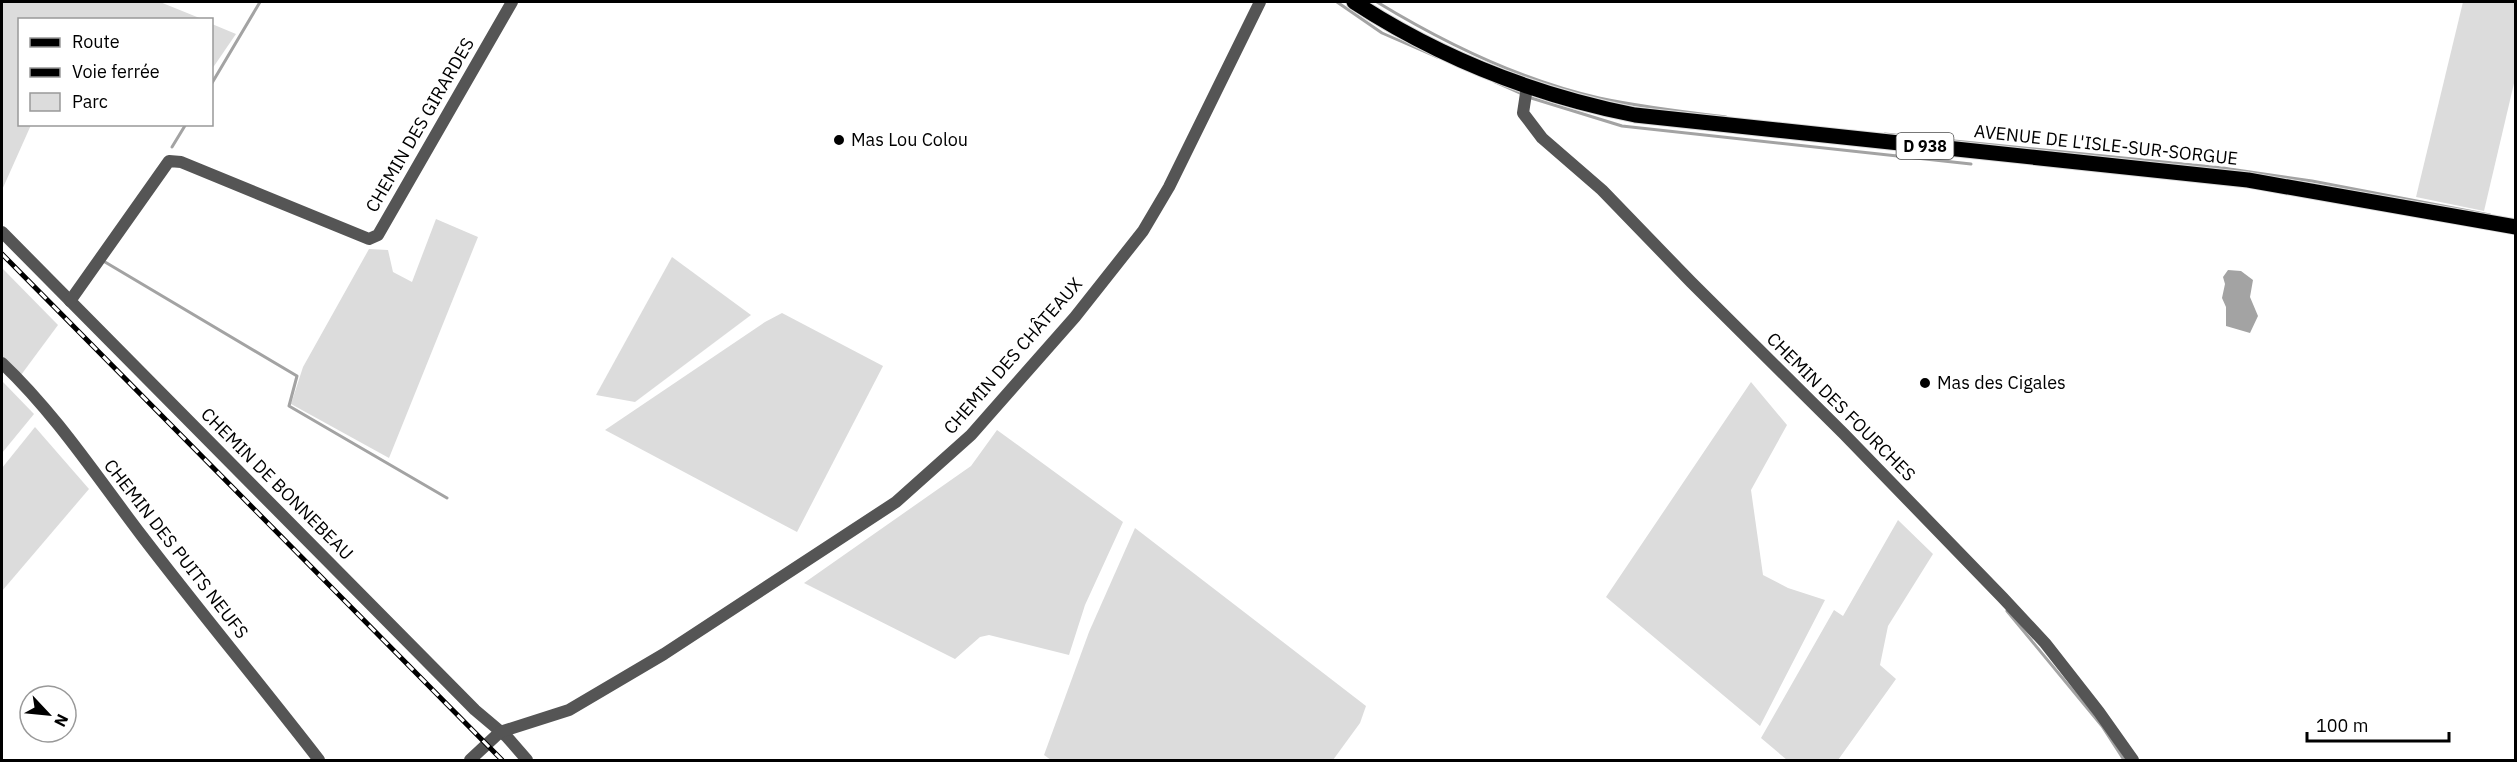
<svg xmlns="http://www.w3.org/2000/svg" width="2517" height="762" viewBox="0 0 2517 762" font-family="'IBM Plex Sans',sans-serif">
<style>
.green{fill:#dcdcdc}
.water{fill:#a3a3a3}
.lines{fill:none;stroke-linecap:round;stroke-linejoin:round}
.stream{stroke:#a3a3a3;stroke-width:3}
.primary-casing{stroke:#dbdbdb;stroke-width:17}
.street{stroke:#555;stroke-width:12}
.primary{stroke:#000;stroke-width:15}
.rail-casing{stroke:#000;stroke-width:5}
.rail{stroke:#fff;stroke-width:3;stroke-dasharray:9;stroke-linecap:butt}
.poi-dot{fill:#000;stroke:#fff;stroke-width:2}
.labels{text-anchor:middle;stroke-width:6;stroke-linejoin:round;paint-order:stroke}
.shield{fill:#fff;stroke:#4c4c4c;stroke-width:1.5}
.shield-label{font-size:16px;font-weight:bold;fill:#000}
.street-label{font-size:18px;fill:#000;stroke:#fff}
.poi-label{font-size:18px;fill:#000;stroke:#fff;text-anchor:start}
</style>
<rect width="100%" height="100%" fill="#fff"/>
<g class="green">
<polygon points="2,2 160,2 202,19 20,20 20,124 31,125 2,190"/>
<polygon points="2463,2 2515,2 2515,79 2484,211 2416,197"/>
<polygon points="212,24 236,34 212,69"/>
<polygon points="436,219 478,237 389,458 291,404 303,367 369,249 388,250 393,272 412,282"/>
<polygon points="672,257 751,315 635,402 596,395"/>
<polygon points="2,268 58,325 21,375 2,357"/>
<polygon points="782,313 883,366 797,532 605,430 765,322"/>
<polygon points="2,381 34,414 2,453"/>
<polygon points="1751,382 1787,425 1751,490 1763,575 1788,588 1825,600 1760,726 1606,597"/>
<polygon points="35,427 89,489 2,591 2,468"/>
<polygon points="997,430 1123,522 1085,605 1069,655 989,635 980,637 955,659 804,583 971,466"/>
<polygon points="1898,520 1933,554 1888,626 1880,665 1896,679 1838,760 1787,760 1761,738 1834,610 1843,616"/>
<polygon points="1135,528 1366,706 1360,723 1333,760 1051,760 1044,755 1089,632"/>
</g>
<polygon class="water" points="2228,270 2241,271 2253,280 2250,297 2258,316 2250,333 2226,326 2226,307 2222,298 2225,284 2223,277"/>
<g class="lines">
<g class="stream">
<polyline points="1337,2 1382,33 1437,57"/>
<path d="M1377,2c69,42 143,78 222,96 42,9 85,14 127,19"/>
<polyline points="1495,82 1522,94"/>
<polyline points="212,83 260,2"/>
<polyline points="1528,97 1622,126 1971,164"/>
<polyline points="1885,134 2223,168 2312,181 2490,215"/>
<polyline points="172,147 186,124"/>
<polyline points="105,262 297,376 289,406 447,498"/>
<polyline points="2007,611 2102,726 2124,760"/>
</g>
<g class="primary-casing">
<path id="primary" d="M1354,2c86,56 180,93 281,113l613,65 268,47"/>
</g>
<g class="street">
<polyline points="1527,87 1523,113 1542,138 1602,190 1691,282 1844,434 2003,598 2045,643 2099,712 2133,760"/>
<polyline points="2,232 475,710 507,737 527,760"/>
<polyline points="70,301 169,161 181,162 369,239 378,235 512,2"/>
<path d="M2,363c53,50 95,114 140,173 58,76 119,149 177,224"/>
<polyline points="470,760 500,732 569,710 664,654 896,502 971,435 1075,317 1143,231 1169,187 1260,2"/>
</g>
<use href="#primary" class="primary"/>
<g class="rail-casing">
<polyline id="rail" points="2,254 502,760"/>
</g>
<use href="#rail" class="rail"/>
</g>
<g class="poi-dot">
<circle cx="839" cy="140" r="6"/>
<circle cx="1925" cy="383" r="6"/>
</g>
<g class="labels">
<rect class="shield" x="1896.5" y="133" width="57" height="26" rx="4.5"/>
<g class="shield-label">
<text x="1925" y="152">D 938</text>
</g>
<g class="street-label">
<text transform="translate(420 125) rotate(-60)" y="6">CHEMIN DES GIRARDES</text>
<text transform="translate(2106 145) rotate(6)" y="6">AVENUE DE L'ISLE-SUR-SORGUE</text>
<text transform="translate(1013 356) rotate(-49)" y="6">CHEMIN DES CHÂTEAUX</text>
<text transform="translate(1841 407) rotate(45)" y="6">CHEMIN DES FOURCHES</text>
<text transform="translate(277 484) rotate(45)" y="6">CHEMIN DE BONNEBEAU</text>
<text transform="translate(176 549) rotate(52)" y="6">CHEMIN DES PUITS NEUFS</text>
</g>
<g class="poi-label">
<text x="851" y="146">Mas Lou Colou</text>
<text x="1937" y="389">Mas des Cigales</text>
</g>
</g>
<rect width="2517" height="762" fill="none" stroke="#000000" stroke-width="6"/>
<rect x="18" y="18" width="195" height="108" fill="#ffffff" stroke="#999999" stroke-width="1.5"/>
<rect x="30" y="38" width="30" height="9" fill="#000000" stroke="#999999" stroke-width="1.5"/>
<text x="72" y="48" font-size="18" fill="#000000">Route</text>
<rect x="30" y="68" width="30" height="9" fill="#000000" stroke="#999999" stroke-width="1.5"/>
<text x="72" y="78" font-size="18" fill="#000000">Voie ferrée</text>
<rect x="30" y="93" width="30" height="18" fill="#dcdcdc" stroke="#999999" stroke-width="1.5"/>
<text x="72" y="108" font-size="18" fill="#000000">Parc</text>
<g transform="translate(48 714) rotate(116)"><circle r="28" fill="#ffffff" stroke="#999999" stroke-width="1.5"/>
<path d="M0-4.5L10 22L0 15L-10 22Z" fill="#000000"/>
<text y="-9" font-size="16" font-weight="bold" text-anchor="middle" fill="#000000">N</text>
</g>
<path d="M2307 732v9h142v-9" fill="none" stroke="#000000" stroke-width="3"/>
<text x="2316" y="732" font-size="18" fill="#000000" stroke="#ffffff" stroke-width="4.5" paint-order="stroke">100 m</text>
</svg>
